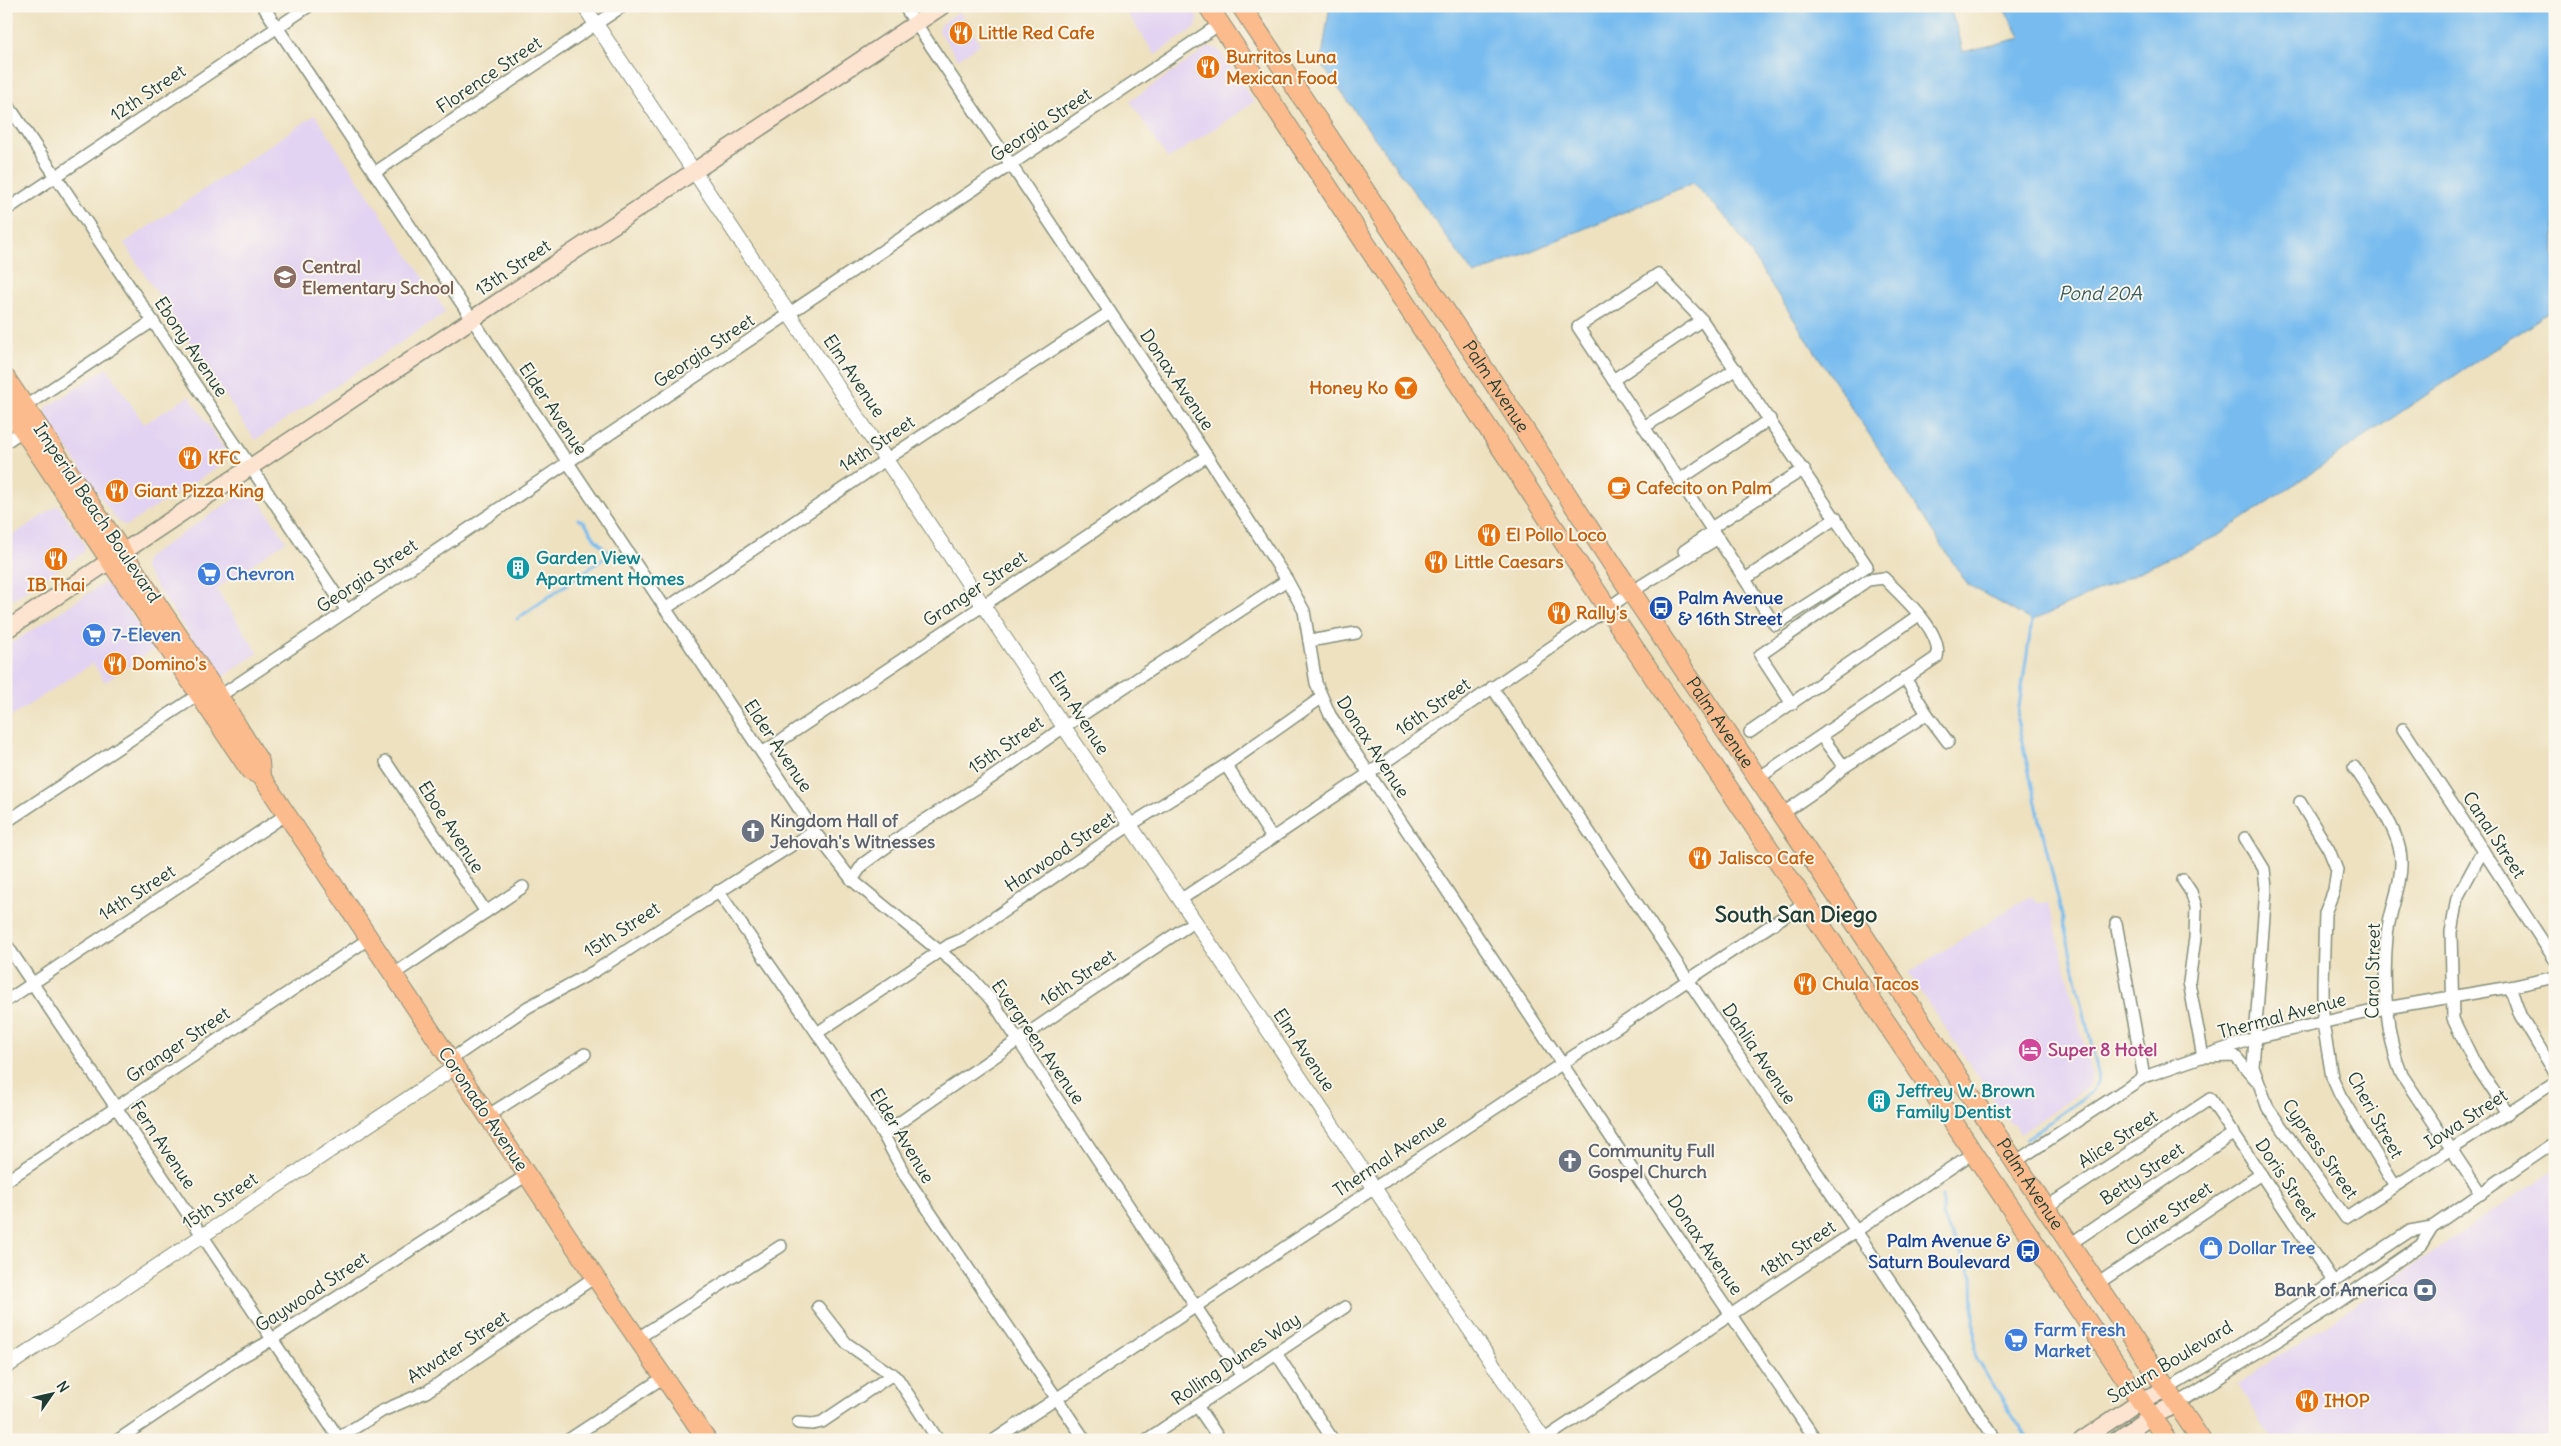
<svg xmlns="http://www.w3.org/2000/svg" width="2561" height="1446" viewBox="0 0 2561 1446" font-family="Delius,sans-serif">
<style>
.built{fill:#e3d3f2}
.water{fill:#78bcef;stroke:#4c7c92}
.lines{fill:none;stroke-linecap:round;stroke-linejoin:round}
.stream{stroke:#78bcef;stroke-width:3}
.minor-casing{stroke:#868f7a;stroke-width:14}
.tertiary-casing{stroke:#868f7a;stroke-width:16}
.secondary-casing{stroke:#868f7a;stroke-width:19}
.primary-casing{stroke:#868f7a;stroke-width:20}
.trunk-casing{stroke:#868f7a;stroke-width:21}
.minor{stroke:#fff;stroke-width:11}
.tertiary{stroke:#fff;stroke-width:14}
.secondary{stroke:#fde4d1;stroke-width:16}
.primary{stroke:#fbbb8d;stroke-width:18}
.trunk{stroke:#fbbb8d;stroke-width:19}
.labels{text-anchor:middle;stroke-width:4;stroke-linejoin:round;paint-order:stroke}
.food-label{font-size:18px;font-weight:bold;fill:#c56008;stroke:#fbf7ec;text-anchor:start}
.street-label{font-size:18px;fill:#1f3d34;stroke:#fbf7ec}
.education-label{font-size:18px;font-weight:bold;fill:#785e54;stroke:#fbf7ec;text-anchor:start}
.culture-label{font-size:18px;font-weight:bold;fill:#0d838f;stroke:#fbf7ec;text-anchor:start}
.shop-label{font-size:18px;font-weight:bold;fill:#366cbe;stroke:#fbf7ec;text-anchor:start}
.transit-label{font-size:18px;font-weight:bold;fill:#164399;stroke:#fbf7ec;text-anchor:start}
.worship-label{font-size:18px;font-weight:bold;fill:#5b616d;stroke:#fbf7ec;text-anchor:start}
.hotel-label{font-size:18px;font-weight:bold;fill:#b23c85;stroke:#fbf7ec;text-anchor:start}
.service-label{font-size:18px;font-weight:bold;fill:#4e5e75;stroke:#fbf7ec;text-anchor:end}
.water-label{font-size:19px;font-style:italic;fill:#355d63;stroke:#fbf7ec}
.district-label{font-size:22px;font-weight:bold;fill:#1f3d34;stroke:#fbf7ec}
</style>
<rect width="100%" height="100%" fill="#fbf7ec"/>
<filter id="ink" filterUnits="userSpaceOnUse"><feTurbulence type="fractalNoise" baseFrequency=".02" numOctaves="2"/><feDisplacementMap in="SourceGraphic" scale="10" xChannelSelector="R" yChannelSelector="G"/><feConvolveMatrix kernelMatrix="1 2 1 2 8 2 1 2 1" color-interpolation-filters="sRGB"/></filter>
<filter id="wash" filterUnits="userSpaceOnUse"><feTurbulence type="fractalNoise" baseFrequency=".0096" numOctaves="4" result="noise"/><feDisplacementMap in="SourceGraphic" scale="20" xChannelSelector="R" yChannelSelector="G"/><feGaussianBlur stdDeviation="1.12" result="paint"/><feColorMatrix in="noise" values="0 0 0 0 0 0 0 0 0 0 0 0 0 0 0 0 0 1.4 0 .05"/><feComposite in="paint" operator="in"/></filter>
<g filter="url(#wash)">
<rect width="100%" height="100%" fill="#ede1c0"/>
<g class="built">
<polygon points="1123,6 1189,6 1198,19 1196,27 1155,55"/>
<polygon points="959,12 980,44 958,59 939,31 940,25"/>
<polygon points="1209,47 1218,49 1254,102 1168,159 1130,101"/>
<polygon points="315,115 446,312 255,440 124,243"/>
<polygon points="107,368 144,424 189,396 224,449 225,462 126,526 117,521 44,414 46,408"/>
<polygon points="244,492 250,492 257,497 286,541 216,589 258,653 221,678 218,677 144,568 146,558"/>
<polygon points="58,505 85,545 84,552 6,604 6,540"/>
<polygon points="104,583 111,585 155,648 105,682 93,663 6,720 6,647"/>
<polygon points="2030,896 2039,903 2049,903 2092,1076 2088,1087 2020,1134 2014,1124 2009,1122 1908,973"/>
<polygon points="2555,1169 2555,1440 2273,1440 2237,1385"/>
</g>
<polygon class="water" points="1335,6 1949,6 1959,34 1963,52 2021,38 2002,6 2555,6 2555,308 2219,535 2032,621 1967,584 1729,220 1693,183 1474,275 1321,64 1329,11"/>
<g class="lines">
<g class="stream">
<polyline points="517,619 610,554 596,540 584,522 578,519"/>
<polyline points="2026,1139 2091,1092 2097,1083 2098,1073 2017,720 2032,621"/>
<polyline points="1942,1197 1942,1216 1973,1277 1975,1357 2028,1440"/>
</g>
</g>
</g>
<g filter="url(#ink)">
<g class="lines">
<g class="minor-casing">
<g id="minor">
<polyline points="263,6 814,831 852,880 970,976 992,1001 1242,1376"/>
<polyline points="904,6 1207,456 1287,580 1304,611 1316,683 1330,715 1650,1196 1816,1440"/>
<polyline points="6,102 347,611"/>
<polyline points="374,173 623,6"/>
<polyline points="6,210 309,6"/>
<polygon points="1658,274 1702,320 1867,566 1775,625 1578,327"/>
<polyline points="1613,380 1702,320"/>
<polyline points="21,409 153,321"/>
<polyline points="1644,427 1736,369"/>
<polyline points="6,442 28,427"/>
<polyline points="1679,480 1770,419"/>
<polyline points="1711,528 1804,469"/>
<polyline points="1684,551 1713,531"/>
<polyline points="1745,579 1836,518"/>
<polyline points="665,609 887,459 1110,312"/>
<polyline points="1309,641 1356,633"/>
<polyline points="1905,678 1927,714 1948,742"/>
<polyline points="1492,687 1996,1440"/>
<polyline points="214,700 1220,24"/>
<polyline points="2403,729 2555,960"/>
<polyline points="1750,732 1919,615"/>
<polyline points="1822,737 1844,767"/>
<polyline points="762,753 1207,456"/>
<polyline points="386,762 486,912"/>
<polyline points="1226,765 1272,838"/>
<path d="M2354,767c16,24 47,64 47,94 1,25 -12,50 -14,75 -4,43 -2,99 15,139l79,119"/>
<path d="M1757,779l180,-122c6,-26 -36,-61 -53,-79l-16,2 -108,75 32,49"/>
<polyline points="2300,802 2329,850 2337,870 2334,890 2325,913 2323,982 2323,1023 2332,1077 2340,1095 2395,1186"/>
<polyline points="1782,814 1824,785 1844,767 1927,714"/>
<polyline points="6,822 204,691"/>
<polyline points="2245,838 2264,869 2266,888 2253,1067 2268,1108 2346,1218 2555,1082"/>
<polyline points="2483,850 2457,898 2451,932 2453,1019 2474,1062 2508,1113"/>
<polyline points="852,880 863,864 911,829 978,787 1064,727 1287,580"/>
<polyline points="2183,880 2191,892 2196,907 2195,938 2189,982 2203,1057 2235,1056 2256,1080"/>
<polyline points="718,891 817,1033 883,1134 906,1177 1085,1440"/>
<polyline points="1180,900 1368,774 1631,592 1718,538"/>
<polyline points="2116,923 2144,1077"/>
<polyline points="6,944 340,1440"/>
<polyline points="394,974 523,887"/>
<polyline points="2510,987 2520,1015 2555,1073"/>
<polyline points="6,1001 287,814"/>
<polyline points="817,1033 949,945 963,939 1130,825 1226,765 1321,698"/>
<polyline points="450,1060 528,1007 595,971 814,831"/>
<polyline points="487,1116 585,1054"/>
<polyline points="883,1134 1075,1001 1195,921"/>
<polyline points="2015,1162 2144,1077 2255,1038 2386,1008 2510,987 2555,977"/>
<polyline points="6,1181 370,938"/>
<polyline points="2045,1208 2210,1099 2333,1281"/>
<polyline points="2070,1244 2234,1133"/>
<polyline points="2097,1284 2261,1174"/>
<polyline points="818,1307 846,1343 898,1379 938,1440"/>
<polyline points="638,1338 781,1246"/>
<polyline points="1276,1353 1333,1440"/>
<polyline points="2167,1389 2221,1357 2410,1231 2432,1227"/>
<polyline points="2177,1404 2331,1307 2421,1245 2432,1227 2555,1142"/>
<polyline points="1197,1406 1220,1440"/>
<polyline points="798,1423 813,1424 822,1422 893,1374"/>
<polyline points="118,1440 234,1361 263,1345 527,1175"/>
<polyline points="335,1440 382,1411 426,1392 595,1277"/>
<polyline points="568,1440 664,1377"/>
<polyline points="994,1440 1806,902"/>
<polyline points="1146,1440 1345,1307"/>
<polyline points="1543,1440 1973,1153"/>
</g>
</g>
<g class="tertiary-casing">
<g id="tertiary">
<polyline points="584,6 1064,727 1544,1440"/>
<polyline points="6,1367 455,1067"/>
</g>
</g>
<g class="secondary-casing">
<g id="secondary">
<polyline points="6,630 942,6"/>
<polyline points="2082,1440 2141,1400 2167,1389"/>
<polyline points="2117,1440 2151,1416 2177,1404"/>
</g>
</g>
<g class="primary-casing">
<g id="primary">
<polyline points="6,378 219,696 260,762 261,776"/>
<polyline points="6,405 250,771 261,776 595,1277 707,1440"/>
</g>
</g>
<g class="trunk-casing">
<g id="trunk">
<polyline points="1208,6 1616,621 2167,1440"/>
<path id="s1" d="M1241,6l248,370 134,204 178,262 400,598"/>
</g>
</g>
<use href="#minor" class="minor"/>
<use href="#tertiary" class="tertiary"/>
<use href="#secondary" class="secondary"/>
<use href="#primary" class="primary"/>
<use href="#trunk" class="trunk"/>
</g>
</g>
<defs>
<g id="restaurant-disc" transform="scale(1.25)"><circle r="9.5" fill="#e8710a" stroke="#fbf7ec"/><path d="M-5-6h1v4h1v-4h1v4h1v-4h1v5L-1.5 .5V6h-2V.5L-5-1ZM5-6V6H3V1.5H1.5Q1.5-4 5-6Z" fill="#fff"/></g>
<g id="school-disc" transform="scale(1.25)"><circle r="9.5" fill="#8d6e63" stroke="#fbf7ec"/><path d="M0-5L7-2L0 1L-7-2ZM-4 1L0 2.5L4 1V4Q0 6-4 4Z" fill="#fff"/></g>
<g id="bar-disc" transform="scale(1.25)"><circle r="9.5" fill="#e8710a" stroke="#fbf7ec"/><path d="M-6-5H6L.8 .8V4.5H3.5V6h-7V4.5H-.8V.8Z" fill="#fff"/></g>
<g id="cafe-disc" transform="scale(1.25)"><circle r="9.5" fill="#e8710a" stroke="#fbf7ec"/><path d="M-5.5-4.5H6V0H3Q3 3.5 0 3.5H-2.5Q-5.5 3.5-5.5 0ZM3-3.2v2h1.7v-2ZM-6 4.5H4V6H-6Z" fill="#fff"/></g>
<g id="building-disc" transform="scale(1.25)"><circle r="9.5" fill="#0f9aa8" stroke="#fbf7ec"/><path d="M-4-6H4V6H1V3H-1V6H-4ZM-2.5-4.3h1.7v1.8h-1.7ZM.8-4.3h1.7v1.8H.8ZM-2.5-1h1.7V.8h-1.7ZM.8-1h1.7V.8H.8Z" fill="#fff"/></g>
<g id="supermarket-disc" transform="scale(1.25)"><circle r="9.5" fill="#3f7fe0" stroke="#fbf7ec"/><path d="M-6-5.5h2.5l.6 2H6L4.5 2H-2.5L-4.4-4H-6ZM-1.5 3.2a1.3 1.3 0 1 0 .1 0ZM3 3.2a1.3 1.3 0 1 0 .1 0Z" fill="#fff"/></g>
<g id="bus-disc" transform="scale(1.25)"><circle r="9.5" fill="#1a4fb4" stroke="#fbf7ec"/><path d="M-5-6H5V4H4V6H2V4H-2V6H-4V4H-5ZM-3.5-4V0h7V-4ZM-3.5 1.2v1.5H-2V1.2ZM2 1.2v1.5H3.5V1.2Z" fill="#fff"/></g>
<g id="church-disc" transform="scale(1.25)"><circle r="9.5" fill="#6b7280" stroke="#fbf7ec"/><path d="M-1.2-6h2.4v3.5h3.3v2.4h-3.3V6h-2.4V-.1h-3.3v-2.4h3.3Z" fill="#fff"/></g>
<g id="hotel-disc" transform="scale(1.25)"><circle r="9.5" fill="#d1479c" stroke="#fbf7ec"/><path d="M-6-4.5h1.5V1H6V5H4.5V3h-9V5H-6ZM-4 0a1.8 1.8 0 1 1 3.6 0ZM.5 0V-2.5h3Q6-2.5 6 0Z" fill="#fff"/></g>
<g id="shop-disc" transform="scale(1.25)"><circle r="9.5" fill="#3f7fe0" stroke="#fbf7ec"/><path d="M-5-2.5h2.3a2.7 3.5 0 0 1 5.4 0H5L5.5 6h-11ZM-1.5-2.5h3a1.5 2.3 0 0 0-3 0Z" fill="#fff"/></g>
<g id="bank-disc" transform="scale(1.25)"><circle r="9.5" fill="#5c6f8a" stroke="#fbf7ec"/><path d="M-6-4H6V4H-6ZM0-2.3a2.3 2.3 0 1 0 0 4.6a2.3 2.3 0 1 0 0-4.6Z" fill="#fff"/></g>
</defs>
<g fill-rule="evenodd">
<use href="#restaurant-disc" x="961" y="33"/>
<use href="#restaurant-disc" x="1208" y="67"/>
<use href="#school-disc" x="285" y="277"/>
<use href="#bar-disc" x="1406" y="388"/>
<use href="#restaurant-disc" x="190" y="458"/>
<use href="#cafe-disc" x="1619" y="488"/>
<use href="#restaurant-disc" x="117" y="491"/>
<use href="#restaurant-disc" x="1489" y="535"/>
<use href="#restaurant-disc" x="56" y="559"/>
<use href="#restaurant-disc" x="1436" y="562"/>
<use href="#building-disc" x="518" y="568"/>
<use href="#supermarket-disc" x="209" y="574"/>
<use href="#bus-disc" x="1661" y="608"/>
<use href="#restaurant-disc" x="1559" y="613"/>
<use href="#supermarket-disc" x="94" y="635"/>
<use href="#restaurant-disc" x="115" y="664"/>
<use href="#church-disc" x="753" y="831"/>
<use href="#restaurant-disc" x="1700" y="858"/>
<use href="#restaurant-disc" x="1805" y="984"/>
<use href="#hotel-disc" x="2030" y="1050"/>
<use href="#building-disc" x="1879" y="1101"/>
<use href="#church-disc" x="1570" y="1161"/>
<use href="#shop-disc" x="2211" y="1248"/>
<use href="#bus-disc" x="2028" y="1251"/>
<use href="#bank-disc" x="2425" y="1290"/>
<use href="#supermarket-disc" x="2016" y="1340"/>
<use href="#restaurant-disc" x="2307" y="1401"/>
</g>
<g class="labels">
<g class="food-label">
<text x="978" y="39">Little Red Cafe</text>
<text x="1226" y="63">Burritos Luna<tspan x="1226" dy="21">Mexican Food</tspan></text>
<text x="1388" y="394" text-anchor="end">Honey Ko</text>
<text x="208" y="464">KFC</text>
<text x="1636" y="494">Cafecito on Palm</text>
<text x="134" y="497">Giant Pizza King</text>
<text x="1506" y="541">El Pollo Loco</text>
<text x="1454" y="568">Little Caesars</text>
<text x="56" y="591" text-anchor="middle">IB Thai</text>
<text x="1576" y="619">Rally's</text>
<text x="132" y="670">Domino's</text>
<text x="1718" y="864">Jalisco Cafe</text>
<text x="1822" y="990">Chula Tacos</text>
<text x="2324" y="1407">IHOP</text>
</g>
<g class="street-label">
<text transform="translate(489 75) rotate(-34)" y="6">Florence Street</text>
<text transform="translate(148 93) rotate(-34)" y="6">12th Street</text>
<text transform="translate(1041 125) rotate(-34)" y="6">Georgia Street</text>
<text transform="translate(513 268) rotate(-34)" y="6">13th Street</text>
<text transform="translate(191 347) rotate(56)" y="6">Ebony Avenue</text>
<text transform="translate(704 351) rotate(-34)" y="6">Georgia Street</text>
<text transform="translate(854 376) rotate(56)" y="6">Elm Avenue</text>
<text transform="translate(1177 380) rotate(56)" y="6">Donax Avenue</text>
<text dy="6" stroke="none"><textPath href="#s1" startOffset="458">Palm Avenue</textPath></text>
<text transform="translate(553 409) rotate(56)" y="6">Elder Avenue</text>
<text transform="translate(877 444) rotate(-34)" y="6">14th Street</text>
<text transform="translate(97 513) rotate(56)" y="6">Imperial Beach Boulevard</text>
<text transform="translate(367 576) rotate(-34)" y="6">Georgia Street</text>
<text transform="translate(975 589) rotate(-34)" y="6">Granger Street</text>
<text transform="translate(1433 707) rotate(-35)" y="6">16th Street</text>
<text transform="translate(1079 713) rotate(57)" y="6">Elm Avenue</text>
<text dy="6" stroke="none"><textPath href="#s1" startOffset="862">Palm Avenue</textPath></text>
<text transform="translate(1006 745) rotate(-35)" y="6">15th Street</text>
<text transform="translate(778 746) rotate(56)" y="6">Elder Avenue</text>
<text transform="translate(1373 747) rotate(57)" y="6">Donax Avenue</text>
<text transform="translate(451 827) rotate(57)" y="6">Eboe Avenue</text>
<text transform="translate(2494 835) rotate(57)" y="6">Canal Street</text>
<text transform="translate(1060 852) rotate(-34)" y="6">Harwood Street</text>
<text transform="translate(137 893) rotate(-33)" y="6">14th Street</text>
<text transform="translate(622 930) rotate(-33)" y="6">15th Street</text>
<text transform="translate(2373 971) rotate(-89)" y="6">Carol Street</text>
<text transform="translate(1078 978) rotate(-34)" y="6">16th Street</text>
<text transform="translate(2282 1016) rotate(-15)" y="6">Thermal Avenue</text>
<text transform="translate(1038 1042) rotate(55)" y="6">Evergreen Avenue</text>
<text transform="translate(178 1045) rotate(-34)" y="6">Granger Street</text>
<text transform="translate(1304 1050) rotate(56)" y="6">Elm Avenue</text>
<text transform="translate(1759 1054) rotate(56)" y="6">Dahlia Avenue</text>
<text transform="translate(483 1109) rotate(56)" y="6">Coronado Avenue</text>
<text transform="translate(2375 1115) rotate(61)" y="6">Cheri Street</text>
<text transform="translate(2466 1119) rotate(-33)" y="6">Iowa Street</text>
<text transform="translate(902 1136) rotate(59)" y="6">Elder Avenue</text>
<text transform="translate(2118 1139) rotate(-33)" y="6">Alice Street</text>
<text transform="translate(163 1145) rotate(56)" y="6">Fern Avenue</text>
<text transform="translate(2320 1149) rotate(55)" y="6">Cypress Street</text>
<text transform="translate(1390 1156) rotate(-34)" y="6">Thermal Avenue</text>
<text transform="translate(2142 1174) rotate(-34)" y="6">Betty Street</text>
<text transform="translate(2286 1180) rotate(56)" y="6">Doris Street</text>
<text dy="6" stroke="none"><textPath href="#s1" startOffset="1418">Palm Avenue</textPath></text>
<text transform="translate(220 1201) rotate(-34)" y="6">15th Street</text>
<text transform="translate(2169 1214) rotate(-34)" y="6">Claire Street</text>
<text transform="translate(1705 1245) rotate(55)" y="6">Donax Avenue</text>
<text transform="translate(1798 1249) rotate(-34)" y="6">18th Street</text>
<text transform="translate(312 1292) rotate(-33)" y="6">Gaywood Street</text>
<text transform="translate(458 1347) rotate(-33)" y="6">Atwater Street</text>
<text transform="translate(1236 1359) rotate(-34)" y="6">Rolling Dunes Way</text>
<text transform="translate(2170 1362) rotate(-31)" y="6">Saturn Boulevard</text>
</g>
<g class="education-label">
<text x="302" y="273">Central<tspan x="302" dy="21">Elementary School</tspan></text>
</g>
<g class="culture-label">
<text x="536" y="564">Garden View<tspan x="536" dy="21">Apartment Homes</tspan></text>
<text x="1896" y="1097">Jeffrey W. Brown<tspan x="1896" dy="21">Family Dentist</tspan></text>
</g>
<g class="shop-label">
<text x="226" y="580">Chevron</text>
<text x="112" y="641">7-Eleven</text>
<text x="2228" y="1254">Dollar Tree</text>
<text x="2034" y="1336">Farm Fresh<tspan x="2034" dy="21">Market</tspan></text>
</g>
<g class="transit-label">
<text x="1678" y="604">Palm Avenue<tspan x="1678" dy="21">&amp; 16th Street</tspan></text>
<text x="2010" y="1247" text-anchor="end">Palm Avenue &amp;<tspan x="2010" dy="21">Saturn Boulevard</tspan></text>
</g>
<g class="worship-label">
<text x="770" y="827">Kingdom Hall of<tspan x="770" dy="21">Jehovah's Witnesses</tspan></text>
<text x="1588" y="1157">Community Full<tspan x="1588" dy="21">Gospel Church</tspan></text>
</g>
<g class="hotel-label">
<text x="2048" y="1056">Super 8 Hotel</text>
</g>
<g class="service-label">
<text x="2408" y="1296">Bank of America</text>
</g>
<g class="water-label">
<text x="2100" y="300">Pond 20A</text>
</g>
<g class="district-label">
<text x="1796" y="922">South San Diego</text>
</g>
</g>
<rect width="2561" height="1446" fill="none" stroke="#fbf7ec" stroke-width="25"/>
<g transform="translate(52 1394) rotate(56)" stroke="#fbf7ec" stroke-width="4" paint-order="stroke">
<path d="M0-4L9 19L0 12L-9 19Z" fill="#1f3d34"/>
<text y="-8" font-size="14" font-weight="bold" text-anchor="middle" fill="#1f3d34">N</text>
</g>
</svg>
